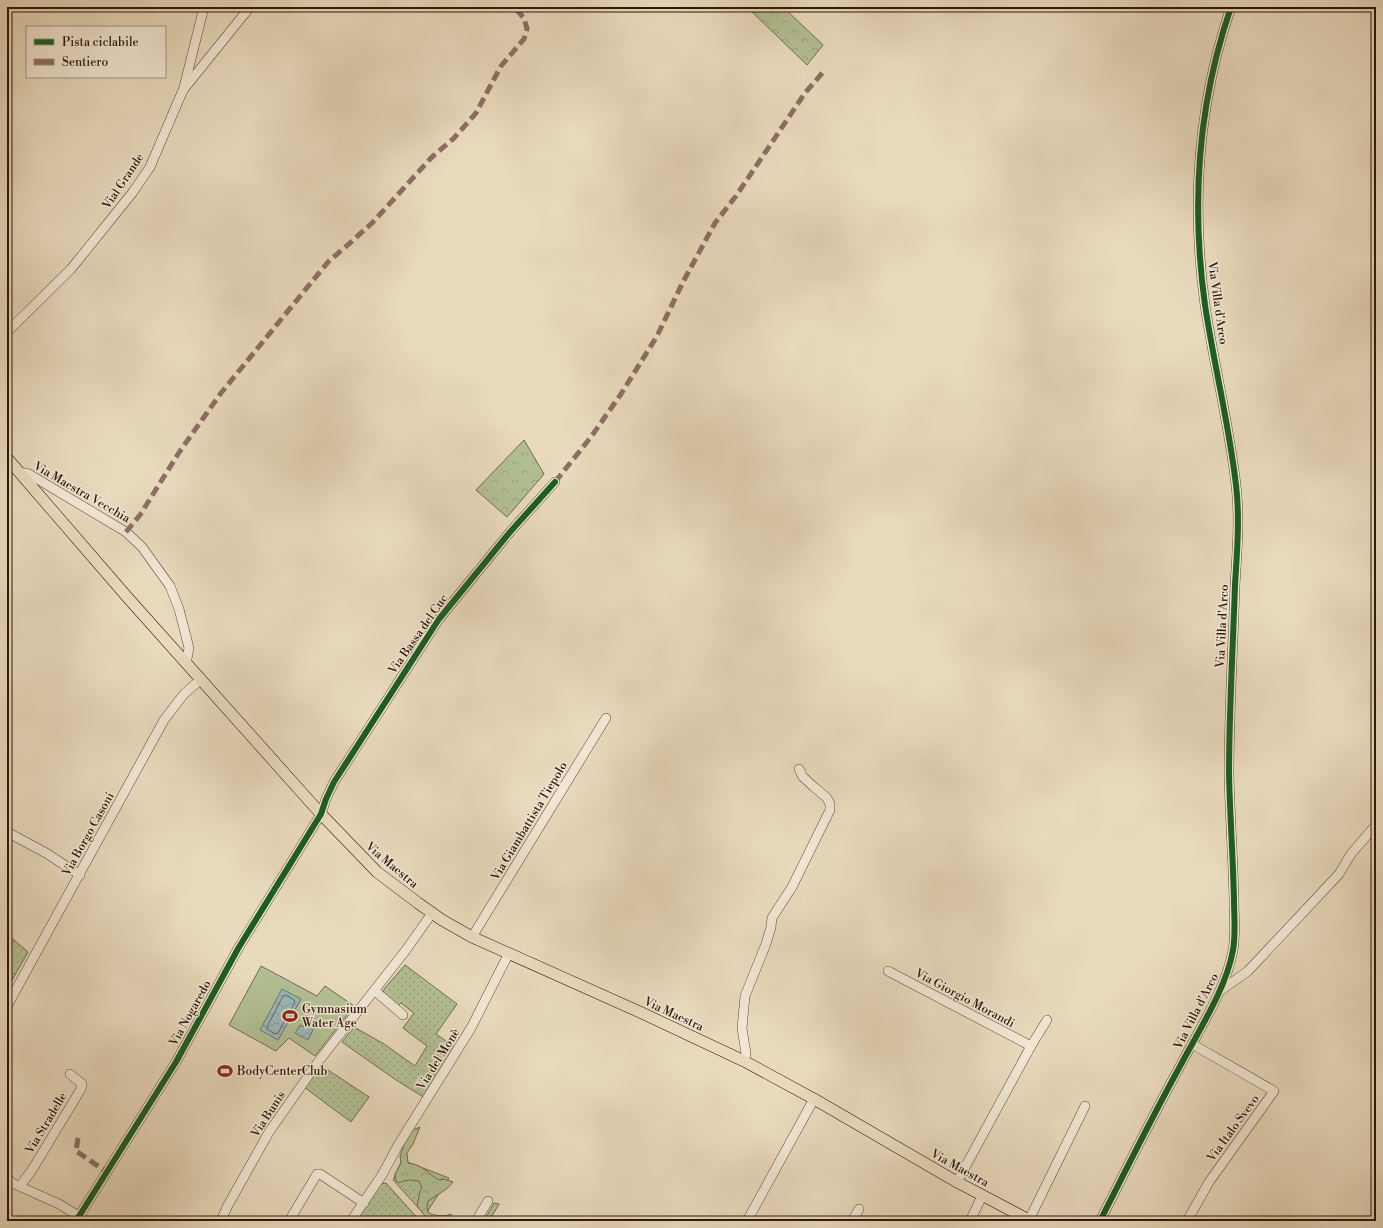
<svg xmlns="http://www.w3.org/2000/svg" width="1383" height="1228" viewBox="0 0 1383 1228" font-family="'Libre Bodoni',serif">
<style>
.grass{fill:url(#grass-dots);stroke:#706c4f}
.forest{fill:url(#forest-crowns);stroke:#706c4f}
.park{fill:#b3c094;stroke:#706c4f}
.water{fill:url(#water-waves);stroke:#6e7873}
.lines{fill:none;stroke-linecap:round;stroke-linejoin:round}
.shore{stroke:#646862;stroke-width:1}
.minor-casing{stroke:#5c4837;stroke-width:10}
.major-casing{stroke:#2d170a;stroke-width:12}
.minor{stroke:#f1e7d4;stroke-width:9}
.major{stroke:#e9dabd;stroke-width:11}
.quiet{stroke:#8d6e63;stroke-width:5;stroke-dasharray:10 5;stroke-linecap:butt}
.cycleway-casing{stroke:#f1e7d4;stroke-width:8}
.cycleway{stroke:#1b5e20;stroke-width:6}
.labels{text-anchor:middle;stroke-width:3;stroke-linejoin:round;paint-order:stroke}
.street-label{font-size:12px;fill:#2d170a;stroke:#f1e7d4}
.poi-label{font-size:12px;fill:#2d170a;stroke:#f1e7d4;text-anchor:start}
</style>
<defs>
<pattern id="grass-dots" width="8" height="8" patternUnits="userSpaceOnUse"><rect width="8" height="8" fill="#b3c094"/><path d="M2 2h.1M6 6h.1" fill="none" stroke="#9aa47e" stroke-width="1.8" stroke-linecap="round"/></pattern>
<pattern id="forest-crowns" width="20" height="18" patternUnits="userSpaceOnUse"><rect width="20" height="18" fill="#b3c094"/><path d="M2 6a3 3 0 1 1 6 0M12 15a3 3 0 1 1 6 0" fill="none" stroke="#9aa47e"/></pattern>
<pattern id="water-waves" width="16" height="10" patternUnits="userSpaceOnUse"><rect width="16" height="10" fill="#9ab8b9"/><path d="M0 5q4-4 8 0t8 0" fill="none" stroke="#859d9e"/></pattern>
</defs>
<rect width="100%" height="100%" fill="#e9dabd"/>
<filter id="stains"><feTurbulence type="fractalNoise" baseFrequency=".005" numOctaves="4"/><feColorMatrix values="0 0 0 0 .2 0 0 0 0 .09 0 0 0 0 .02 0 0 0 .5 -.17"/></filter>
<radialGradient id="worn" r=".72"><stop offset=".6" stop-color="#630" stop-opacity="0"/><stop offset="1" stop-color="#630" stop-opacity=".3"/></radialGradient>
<g class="grass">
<polygon points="7,934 28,952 7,989"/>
<polygon points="405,965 457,1004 436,1034 456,1048 425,1098 396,1080 342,1042 354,1027 384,1044 415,1066 427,1046 403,1028 414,1013 401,1003 398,1006 383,994 384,989"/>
<polygon points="322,1066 369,1097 351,1122 304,1087"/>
<polygon points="402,1160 449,1178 425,1215 393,1180"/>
<polygon points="386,1183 420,1221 357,1221 376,1189 381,1184"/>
</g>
<g class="forest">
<polygon points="747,7 783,7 823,45 807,65"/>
<polygon points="524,440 544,474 507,517 476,490"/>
<path d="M420,1127l-7,17 -6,9 1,10c16,2 18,10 31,17l5,-1 9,3c-4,7 -18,14 -25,19l-1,7 2,5c5,3 17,4 21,1l7,5 7,2h-35l-12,-15 3,-15 2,-3 -3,-7c-8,-1 -13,-2 -20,2l-3,-2 -1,-7 6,-11 -1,-7 5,-14 8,-12z"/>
</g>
<g class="park">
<polygon points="261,966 317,996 325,986 354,1006 315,1056 289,1038 276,1051 229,1025"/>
<polygon points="494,1203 499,1204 489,1221 484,1221"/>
</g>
<g class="water">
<polygon points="282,989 301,999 278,1040 260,1030"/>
<polygon points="305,1016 313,1017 317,1022 308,1040 295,1033 300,1025 310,1029 309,1022 305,1024 302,1021"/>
</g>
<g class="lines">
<polygon class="shore" points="286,995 294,1000 295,1002 278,1033 275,1034 267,1029 267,1027 283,996"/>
<g class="minor-casing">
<g id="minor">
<polyline points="184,87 204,7"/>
<polyline points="7,332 71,269 133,192 150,167 183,90 250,7"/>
<polyline points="19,472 29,474 126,532 142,547 170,586 179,609 189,648 186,664"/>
<polyline points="7,832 46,853 80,875"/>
<polyline points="472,937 606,718"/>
<polyline points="888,971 1031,1046"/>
<polyline points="375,991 403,1015"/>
<polyline points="1220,991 1248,971 1339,874 1351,854 1376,825"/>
<polyline points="7,1006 164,720 184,694 200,680"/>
<polyline points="744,1061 746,1054 742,1028 745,996 766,944 771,927 772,918 792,887 830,810 830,804 827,798 814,787 803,777 799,769"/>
<polyline points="7,1178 12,1183 59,1204 87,1221"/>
<polyline points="957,1182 1031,1046 1047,1020"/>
<polyline points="20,1186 32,1170 81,1089 82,1084 70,1074"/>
<polyline points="1029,1220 1085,1106"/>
<polyline points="76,1221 176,1062 239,947 321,814 326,799 334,782 439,619 510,532 555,482"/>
<polyline points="221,1221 227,1207 269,1132 318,1062 406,950 432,913"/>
<polyline points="289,1221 317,1174 320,1174 364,1203"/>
<polyline points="351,1221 382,1175 397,1147 471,1028 509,953"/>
<polyline points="476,1221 488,1201"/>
<polyline points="747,1221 814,1099"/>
<polyline points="852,1221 859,1209"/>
<polyline points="970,1221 982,1196"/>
<path d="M1100,1221c26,-51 51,-102 78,-151 19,-37 48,-80 55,-120 3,-16 1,-34 1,-50 -1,-42 -4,-84 -5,-126 0,-63 4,-126 6,-189 2,-33 5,-67 1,-100 -7,-61 -22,-120 -31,-180 -14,-101 -7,-202 26,-298"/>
<polyline points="1187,1221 1209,1182 1274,1091 1192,1044"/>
</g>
</g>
<g class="major-casing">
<polyline id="major" points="7,458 128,598 321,814 377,872 418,903 442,920 472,937 642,1013 744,1061 814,1099 957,1182 1031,1221"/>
</g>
<use href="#minor" class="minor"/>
<use href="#major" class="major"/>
<g class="quiet">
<polyline points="555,482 591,437 621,394 657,336 683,282 715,223 736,196 805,93 824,71"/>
<polyline points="126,532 140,515 180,451 221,393 328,262 350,243 373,222 431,158 454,138 476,113 501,66 524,39 527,29 524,18 514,7"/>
<polyline points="78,1138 76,1151 107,1172"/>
</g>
<g class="cycleway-casing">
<g id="cycleway">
<polyline points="76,1221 176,1062 239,947 321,814 326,799 334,782 439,619 510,532 555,482"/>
<path d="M1100,1221c26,-51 51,-102 78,-151 19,-37 48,-80 55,-120 3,-16 1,-34 1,-50 -1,-42 -4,-84 -5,-126 0,-63 4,-126 6,-189 2,-33 5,-67 1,-100 -7,-61 -22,-120 -31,-180 -14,-101 -7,-202 26,-298"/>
</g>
</g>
<use href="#cycleway" class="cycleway"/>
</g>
<defs>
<g id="stadium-bare" transform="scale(1.2)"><path d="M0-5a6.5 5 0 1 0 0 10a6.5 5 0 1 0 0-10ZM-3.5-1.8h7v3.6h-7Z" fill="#8f2418" stroke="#f1e7d4" stroke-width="2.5" paint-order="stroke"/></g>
</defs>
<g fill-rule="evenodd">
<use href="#stadium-bare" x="290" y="1016"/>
<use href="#stadium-bare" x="225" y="1071"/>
</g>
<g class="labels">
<g class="street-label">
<text transform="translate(123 181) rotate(-56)" y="4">Vial Grande</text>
<text transform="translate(1218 303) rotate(82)" y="4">Via Villa d'Arco</text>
<text transform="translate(82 492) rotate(30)" y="4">Via Maestra Vecchia</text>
<text transform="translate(1222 626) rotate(-87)" y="4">Via Villa d'Arco</text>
<text transform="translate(418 634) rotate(-55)" y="4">Via Bassa del Cuc</text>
<text transform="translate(529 821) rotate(-59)" y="4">Via Giambattista Tiepolo</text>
<text transform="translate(88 834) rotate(-61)" y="4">Via Borgo Casoni</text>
<text transform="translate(392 865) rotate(40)" y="4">Via Maestra</text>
<text transform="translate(965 998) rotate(28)" y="4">Via Giorgio Morandi</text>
<text transform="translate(1196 1011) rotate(-63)" y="4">Via Villa d'Arco</text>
<text transform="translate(190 1013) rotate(-61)" y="4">Via Nogaredo</text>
<text transform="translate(674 1014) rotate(25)" y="4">Via Maestra</text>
<text transform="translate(438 1059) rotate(-58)" y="4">Via del Monè</text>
<text transform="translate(268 1114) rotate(-57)" y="4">Via Bunis</text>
<text transform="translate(46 1123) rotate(-59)" y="4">Via Stradelle</text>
<text transform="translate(1233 1128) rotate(-54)" y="4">Via Italo Svevo</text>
<text transform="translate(960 1168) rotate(29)" y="4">Via Maestra</text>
</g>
<g class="poi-label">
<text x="302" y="1013">Gymnasium<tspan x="302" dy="14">Water Age</tspan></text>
<text x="237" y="1075">BodyCenterClub</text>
</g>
</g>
<rect width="1383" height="1228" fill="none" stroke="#e9dabd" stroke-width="24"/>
<rect x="8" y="8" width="1367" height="1212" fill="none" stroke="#2d170a" stroke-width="2"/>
<rect x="12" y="12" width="1359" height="1204" fill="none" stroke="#2d170a"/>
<rect x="26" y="26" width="140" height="52" fill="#f1e7d4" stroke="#a39483"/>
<rect x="34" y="39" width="20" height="6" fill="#1b5e20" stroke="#a39483"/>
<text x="62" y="46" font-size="12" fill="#2d170a">Pista ciclabile</text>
<rect x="34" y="59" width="20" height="6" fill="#8d6e63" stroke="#a39483"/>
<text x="62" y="66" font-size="12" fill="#2d170a">Sentiero</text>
<rect width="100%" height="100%" filter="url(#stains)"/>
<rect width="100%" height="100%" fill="url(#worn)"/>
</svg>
